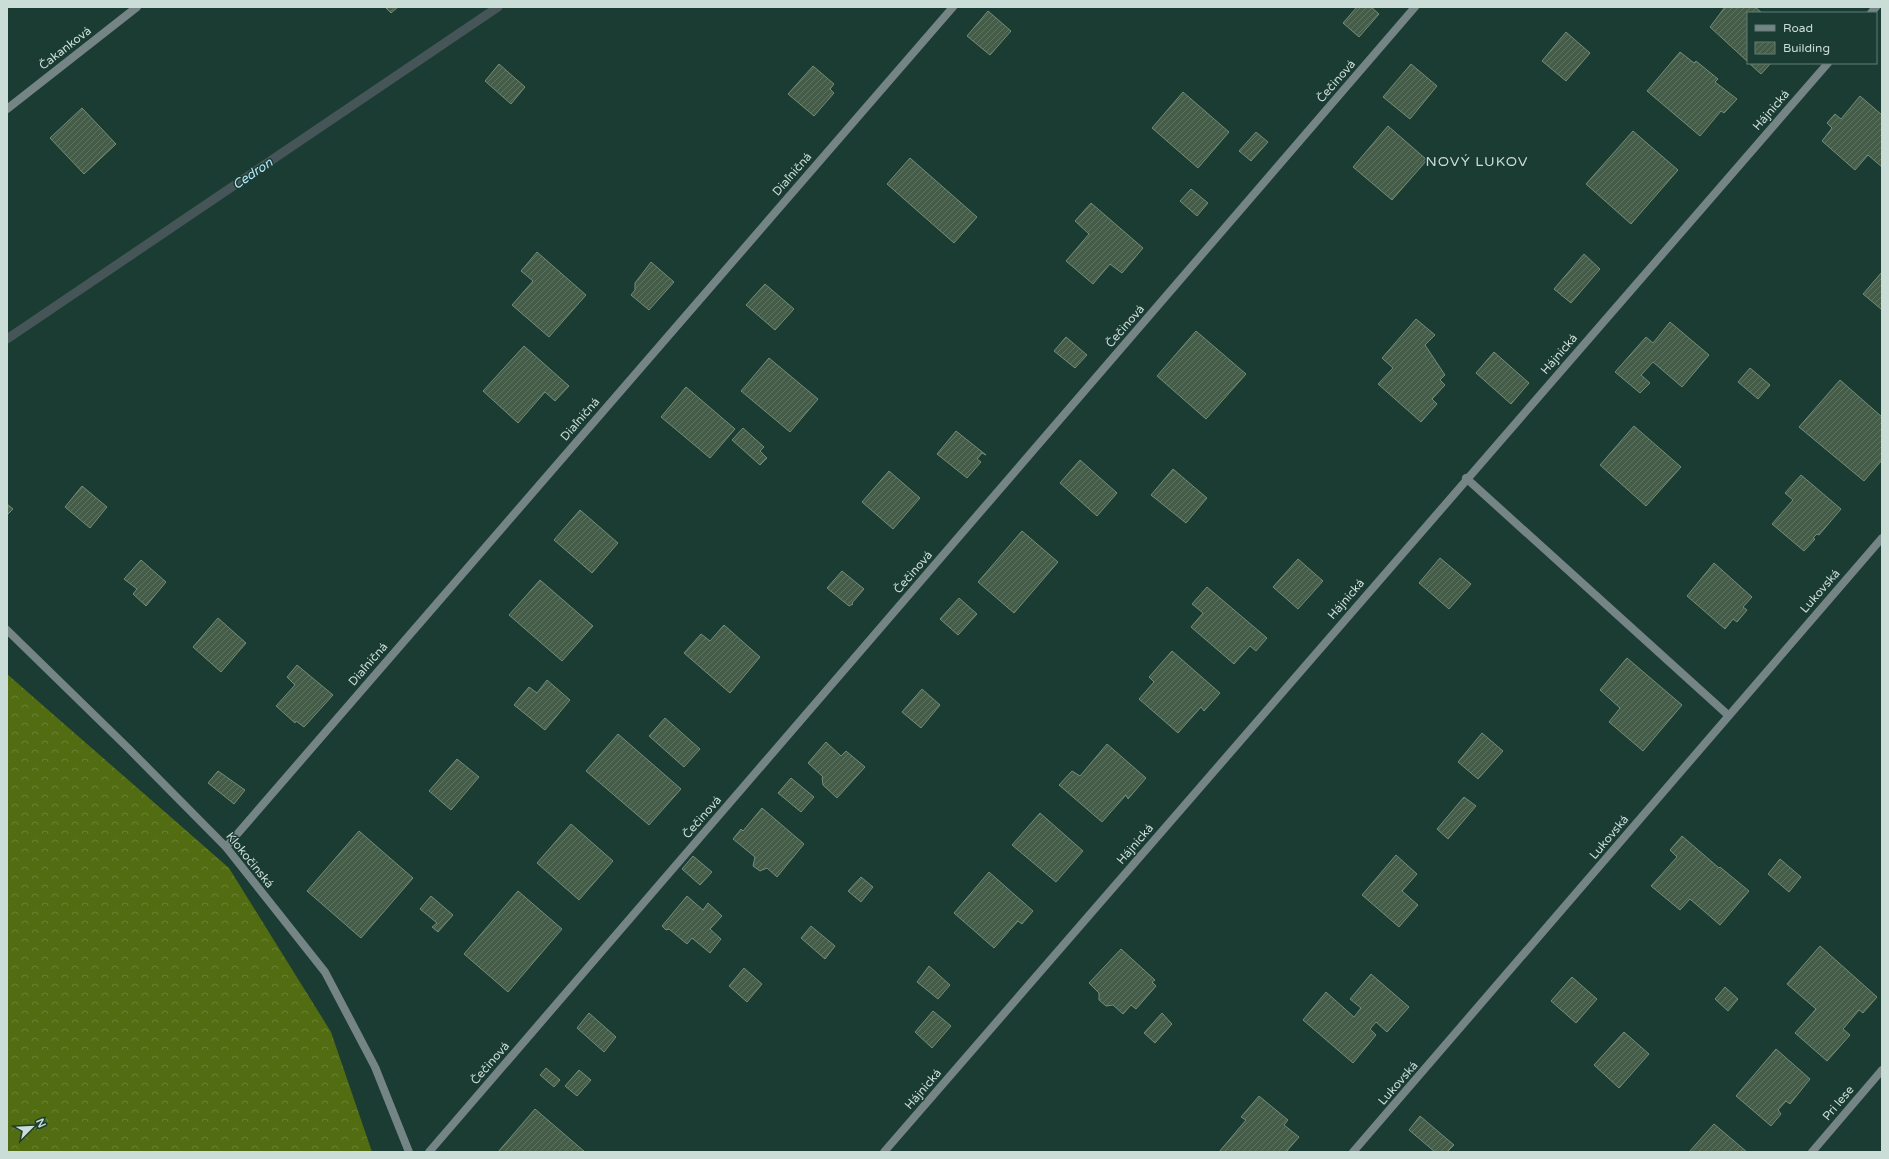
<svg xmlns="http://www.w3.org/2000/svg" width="1889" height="1159" viewBox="0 0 1889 1159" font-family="'Varela Round',sans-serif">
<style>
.forest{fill:url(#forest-crowns)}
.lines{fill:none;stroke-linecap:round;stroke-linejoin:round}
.stream{stroke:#465658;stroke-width:9}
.building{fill:url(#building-hatch);stroke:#748d78}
.street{stroke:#758585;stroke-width:8}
.labels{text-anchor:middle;stroke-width:3;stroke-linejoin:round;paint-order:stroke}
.street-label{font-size:12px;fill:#cbddd7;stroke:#1b3c33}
.water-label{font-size:13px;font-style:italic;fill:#b2e6f8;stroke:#1b3c33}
.quarter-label{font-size:14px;letter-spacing:1px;fill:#cbddd7;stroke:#1b3c33}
</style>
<defs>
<pattern id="forest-crowns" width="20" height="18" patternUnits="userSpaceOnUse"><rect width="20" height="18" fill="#516c11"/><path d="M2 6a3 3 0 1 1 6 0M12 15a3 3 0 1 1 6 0" fill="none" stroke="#698133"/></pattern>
<pattern id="building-hatch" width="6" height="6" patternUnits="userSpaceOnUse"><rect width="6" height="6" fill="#455c49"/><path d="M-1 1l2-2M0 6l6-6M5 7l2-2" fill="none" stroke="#5e7362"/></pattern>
</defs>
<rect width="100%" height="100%" fill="#1b3c33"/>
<polygon class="forest" points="7,674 229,868 331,1032 372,1152 7,1152"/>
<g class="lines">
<polyline class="stream" points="7,339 498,7"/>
</g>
<g class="building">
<polygon points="385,7 398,7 391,13"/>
<polygon points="1357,7 1371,7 1379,14 1359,37 1343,23"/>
<polygon points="1725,7 1755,7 1762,13 1748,13 1748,62 1710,27"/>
<polygon points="988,11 1011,31 990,55 967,36"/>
<polygon points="1566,32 1590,53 1566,81 1542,61"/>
<polygon points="1680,52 1694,63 1696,61 1718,79 1715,82 1737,99 1724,113 1721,111 1700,136 1647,91"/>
<polygon points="1749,63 1771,63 1761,74"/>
<polygon points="499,64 525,87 511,104 485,81"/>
<polygon points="1411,64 1437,86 1410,119 1383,97"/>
<polygon points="813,66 834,84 830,89 834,93 814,116 788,94"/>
<polygon points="1183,92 1229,132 1198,168 1152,128"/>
<polygon points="1860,96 1882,115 1882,167 1868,155 1855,170 1822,141 1832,128 1827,123 1835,114 1841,119"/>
<polygon points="82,108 116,144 84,174 50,138"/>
<polygon points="1388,126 1427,160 1392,200 1353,167"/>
<polygon points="1633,131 1678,170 1631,224 1586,184"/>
<polygon points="1256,132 1268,142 1251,161 1239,151"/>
<polygon points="910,158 977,217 954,243 887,184"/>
<polygon points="1191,189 1208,203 1197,216 1180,201"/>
<polygon points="1091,203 1143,248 1122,273 1110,264 1093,284 1066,261 1089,234 1075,221"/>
<polygon points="537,252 586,295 549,337 512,305 533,281 521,271"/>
<polygon points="1584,254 1600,269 1571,303 1554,289"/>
<polygon points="651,262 674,282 649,310 631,295 635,290 635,283"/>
<polygon points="1882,272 1882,308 1881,309 1863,294"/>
<polygon points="765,284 794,309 775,330 746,305"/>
<polygon points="1416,319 1435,335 1425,345 1445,375 1440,380 1445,385 1432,399 1437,404 1421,422 1378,384 1393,368 1382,358"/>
<polygon points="1670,322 1709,355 1682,387 1653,362 1641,375 1650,383 1640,393 1615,372 1646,337 1653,343"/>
<polygon points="1196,331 1246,374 1206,419 1157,376"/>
<polygon points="1066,337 1087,355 1075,368 1054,351"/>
<polygon points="524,346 569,386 555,401 545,392 518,423 483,391"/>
<polygon points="1494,352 1529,383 1511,404 1476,373"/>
<polygon points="769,358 818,399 790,432 741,391"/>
<polygon points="1750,368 1770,385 1758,399 1738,382"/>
<polygon points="1840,380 1882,417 1882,460 1864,481 1799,427"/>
<polygon points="686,387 735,429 710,458 661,417"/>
<polygon points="1634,426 1681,467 1646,506 1600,465"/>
<polygon points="743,428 764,447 760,451 767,458 760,465 732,440"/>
<polygon points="956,431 986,455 982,453 977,459 981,462 967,478 937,454"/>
<polygon points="1080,460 1117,493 1097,516 1060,483"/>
<polygon points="1173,469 1207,498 1186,523 1151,495"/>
<polygon points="889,471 920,498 893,529 862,502"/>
<polygon points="1801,475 1841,509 1819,535 1817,534 1813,538 1815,539 1804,551 1772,524 1793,500 1785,493"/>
<polygon points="82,486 107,507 90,528 65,507"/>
<polygon points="7,504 13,509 7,515"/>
<polygon points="580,510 618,543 592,573 554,540"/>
<polygon points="1022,531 1058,562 1014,613 978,582"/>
<polygon points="1440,558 1471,584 1449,609 1419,583"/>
<polygon points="1298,559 1323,581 1298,609 1273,587"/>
<polygon points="141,560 166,582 146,606 133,594 137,589 124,579"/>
<polygon points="1714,563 1752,597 1743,607 1747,610 1737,622 1733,619 1725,629 1687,596"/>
<polygon points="842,571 864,589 852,603 853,604 849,606 827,588"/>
<polygon points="540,580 593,626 562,661 509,615"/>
<polygon points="1207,587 1267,638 1256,651 1250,646 1234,664 1191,627 1203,613 1192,604"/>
<polygon points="959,598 977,614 958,635 940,619"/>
<polygon points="218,618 246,643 221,672 193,647"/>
<polygon points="724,625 760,657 730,693 684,653 701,634 710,641"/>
<polygon points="1172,651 1220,693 1204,711 1201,707 1178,733 1139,699 1154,682 1149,677"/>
<polygon points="1627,658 1682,705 1643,751 1609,722 1620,708 1600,690"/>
<polygon points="297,665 333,695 304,727 296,721 295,723 276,706 295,685 287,677"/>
<polygon points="547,680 570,700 545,730 514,705 529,687 537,693"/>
<polygon points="922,689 940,705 921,728 902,712"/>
<polygon points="665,718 700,749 684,767 649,736"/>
<polygon points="1482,733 1503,751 1478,779 1458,762"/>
<polygon points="618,734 681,789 649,825 586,771"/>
<polygon points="826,742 841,756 846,751 865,767 837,798 823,785 822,778 823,777 808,763"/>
<polygon points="1107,744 1146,778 1128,799 1126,795 1102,822 1059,785 1072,771 1080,776"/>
<polygon points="457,759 479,777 451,810 429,791"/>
<polygon points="218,771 245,790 234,804 208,783"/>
<polygon points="791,778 814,797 801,812 778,793"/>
<polygon points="1464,797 1476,806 1448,839 1437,829"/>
<polygon points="762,808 804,844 777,877 767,868 760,871 753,866 755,857 733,839 741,829 743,831"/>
<polygon points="1040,813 1083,851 1056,882 1012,845"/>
<polygon points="571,824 613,861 579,900 537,863"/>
<polygon points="359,831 413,878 361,938 307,891"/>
<polygon points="1682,836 1719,868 1720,867 1749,891 1720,925 1690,899 1680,910 1651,886 1677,857 1670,850"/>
<polygon points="1396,855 1417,874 1402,891 1418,905 1399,927 1362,895"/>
<polygon points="693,856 712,872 700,885 682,869"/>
<polygon points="1780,859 1801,877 1789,892 1768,874"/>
<polygon points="989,872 1033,911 1022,924 1018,921 994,948 954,913"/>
<polygon points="861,877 873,887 861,902 848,891"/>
<polygon points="518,891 562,929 508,992 464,954"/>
<polygon points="431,896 453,915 438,932 432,927 437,923 420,909"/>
<polygon points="687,896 703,910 708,903 722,916 710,929 721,939 710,953 692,938 687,944 669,929 666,930 662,926"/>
<polygon points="811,926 835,946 825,959 801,938"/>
<polygon points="1820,946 1877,997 1863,1013 1859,1010 1843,1029 1850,1035 1827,1061 1795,1033 1816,1009 1787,984"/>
<polygon points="1121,949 1155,980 1152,982 1156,986 1136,1009 1131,1005 1123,1014 1113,1005 1106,1006 1099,1000 1099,993 1089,983"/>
<polygon points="929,966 950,985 938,999 917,982"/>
<polygon points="744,968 762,984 747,1002 729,986"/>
<polygon points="1371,974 1409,1007 1387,1032 1376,1022 1370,1029 1376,1035 1353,1063 1303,1020 1326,992 1354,1017 1361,1008 1350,999"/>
<polygon points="1572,977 1597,999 1576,1023 1551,1001"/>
<polygon points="1725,987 1738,999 1728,1011 1715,999"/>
<polygon points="933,1011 951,1026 932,1048 915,1032"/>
<polygon points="589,1013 616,1037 604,1052 577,1028"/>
<polygon points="1162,1013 1172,1024 1155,1043 1144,1033"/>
<polygon points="1624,1032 1649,1054 1619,1088 1594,1065"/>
<polygon points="1776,1049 1810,1079 1790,1104 1786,1101 1778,1110 1781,1114 1771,1126 1736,1096"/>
<polygon points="546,1068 560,1080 554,1087 540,1075"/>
<polygon points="579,1070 591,1080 577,1096 565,1086"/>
<polygon points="1259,1096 1288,1120 1284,1125 1299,1137 1286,1152 1219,1152 1246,1120 1241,1117"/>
<polygon points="535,1109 585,1152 498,1152"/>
<polygon points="1420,1116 1454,1145 1447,1152 1435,1152 1409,1130"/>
<polygon points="1714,1124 1747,1152 1689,1152"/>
</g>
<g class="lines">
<g class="street">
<polyline points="1871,13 1876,7"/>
<polyline points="7,109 137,7"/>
<polyline points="1466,478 1728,715"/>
<polyline points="7,630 129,749 226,847 325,972 375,1067 409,1152"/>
<polyline points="226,847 953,7"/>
<polyline points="429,1152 1415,7"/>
<polyline points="884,1152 1828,63"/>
<polyline points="1353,1152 1882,538"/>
<polyline points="1812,1152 1882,1070"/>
</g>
</g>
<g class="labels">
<g class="street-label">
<text transform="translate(65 48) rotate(-38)" y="4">Čakanková</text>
<text transform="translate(1336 81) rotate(-49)" y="4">Čečinová</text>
<text transform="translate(1771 110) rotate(-49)" y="4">Hájnická</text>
<text transform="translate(792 174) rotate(-49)" y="4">Diaľničná</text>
<text transform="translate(1125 326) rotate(-49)" y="4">Čečinová</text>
<text transform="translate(1559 354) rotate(-49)" y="4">Hájnická</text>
<text transform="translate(580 419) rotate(-49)" y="4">Diaľničná</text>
<text transform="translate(913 572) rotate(-49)" y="4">Čečinová</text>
<text transform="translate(1820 591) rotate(-49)" y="4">Lukovská</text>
<text transform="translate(1346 599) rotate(-49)" y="4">Hájnická</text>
<text transform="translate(368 664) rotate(-49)" y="4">Diaľničná</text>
<text transform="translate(702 817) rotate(-49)" y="4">Čečinová</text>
<text transform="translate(1609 837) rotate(-50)" y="4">Lukovská</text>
<text transform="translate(1135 844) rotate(-49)" y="4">Hájnická</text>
<text transform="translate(250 860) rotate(51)" y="4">Klokočinská</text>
<text transform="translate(490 1063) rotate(-49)" y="4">Čečinová</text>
<text transform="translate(1398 1083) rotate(-49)" y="4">Lukovská</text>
<text transform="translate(923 1089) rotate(-49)" y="4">Hájnická</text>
<text transform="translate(1838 1103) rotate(-50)" y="4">Pri lese</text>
</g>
<g class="water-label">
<text transform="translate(252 173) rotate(-34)" y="5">Cedron</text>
</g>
<g class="quarter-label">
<text x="1477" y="166">NOVÝ LUKOV</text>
</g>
</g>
<rect width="1889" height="1159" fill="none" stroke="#cbddd7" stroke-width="16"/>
<rect x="1747" y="12" width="130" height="52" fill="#1b3c33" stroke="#617c75"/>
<rect x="1755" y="25" width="20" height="6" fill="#758585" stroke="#617c75"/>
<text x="1783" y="32" font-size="12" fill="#cbddd7">Road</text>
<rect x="1755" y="42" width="20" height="12" fill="url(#building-hatch)" stroke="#617c75"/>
<text x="1783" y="52" font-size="12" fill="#cbddd7">Building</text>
<g transform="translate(32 1127) rotate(66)" stroke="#1b3c33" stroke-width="3" paint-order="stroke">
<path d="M0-3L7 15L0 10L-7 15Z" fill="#cbddd7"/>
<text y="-6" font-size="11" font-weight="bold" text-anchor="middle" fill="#cbddd7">N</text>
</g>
</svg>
